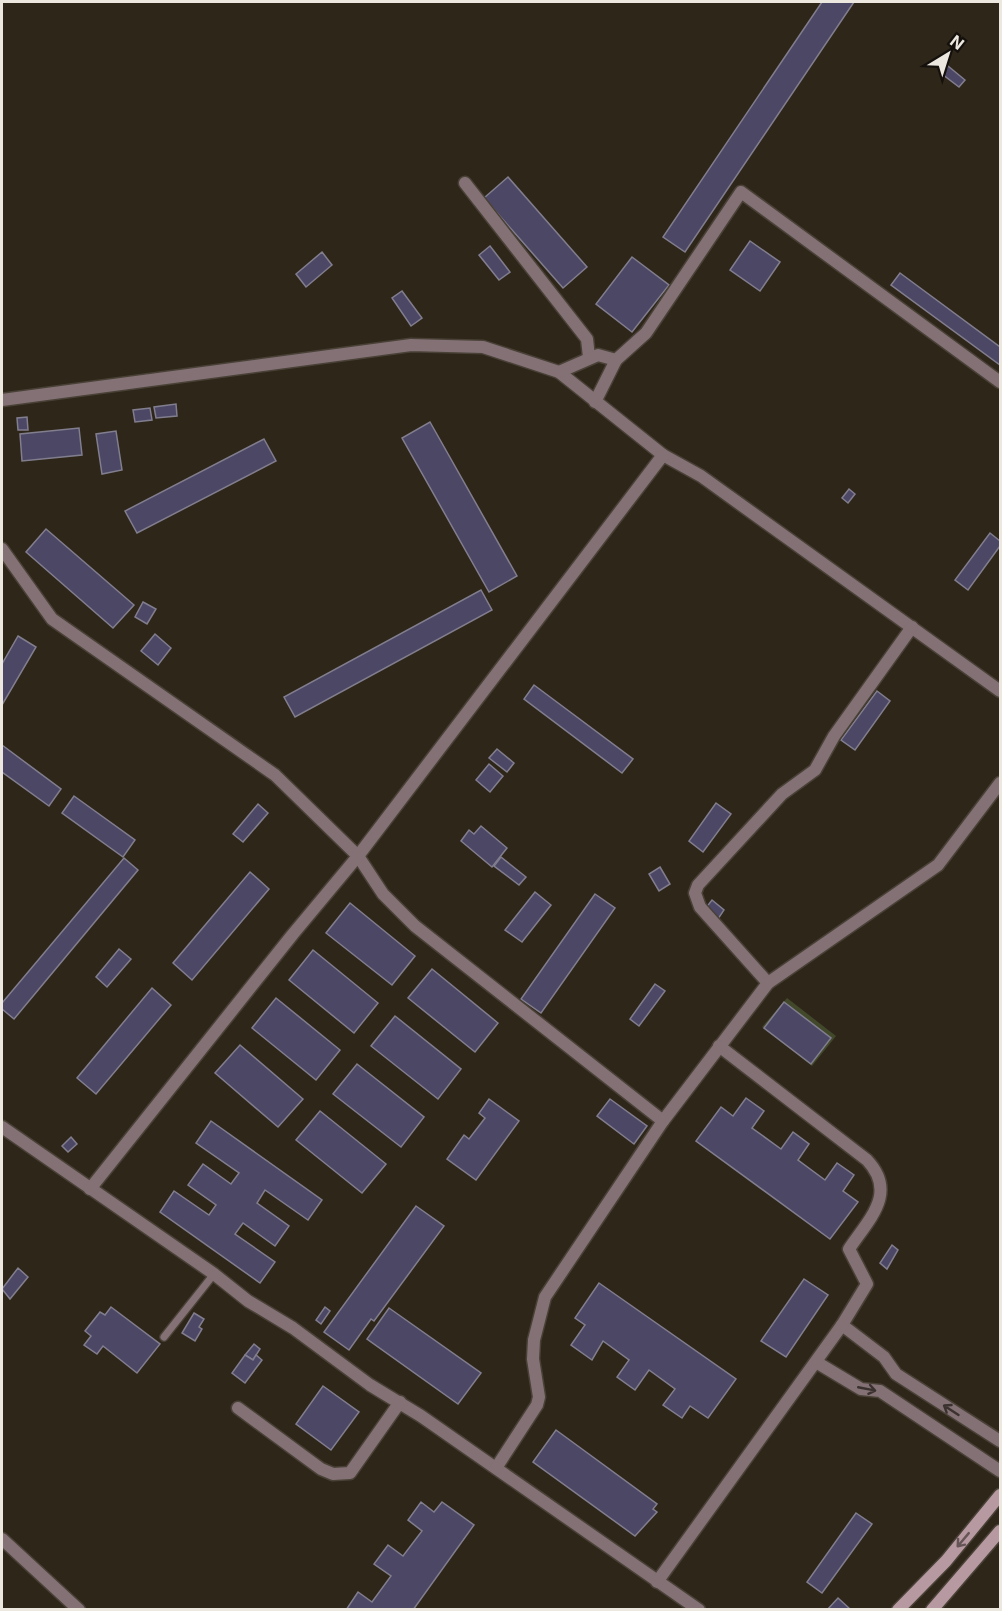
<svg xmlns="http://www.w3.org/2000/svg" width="1002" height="1611" viewBox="0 0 1002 1611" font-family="Inter,sans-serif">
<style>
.green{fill:#42482a}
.building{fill:#4d4766;stroke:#817e8e;stroke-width:1.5}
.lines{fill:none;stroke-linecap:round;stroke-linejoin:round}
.lane-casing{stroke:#494136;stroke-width:10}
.street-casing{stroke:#494136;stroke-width:15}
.secondary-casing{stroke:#494136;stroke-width:15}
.lane{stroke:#837175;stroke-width:7}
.street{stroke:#837175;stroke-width:12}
.secondary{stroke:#b79aa1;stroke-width:12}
.oneway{stroke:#3b3230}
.oneway2{stroke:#665556}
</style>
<rect width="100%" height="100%" fill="#2f261a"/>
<polygon class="green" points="787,998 836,1036 812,1066 762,1027"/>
<g class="building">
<polygon points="822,2 854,2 685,252 663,237"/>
<polygon points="948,66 965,80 959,87 942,74"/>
<polygon points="508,177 587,267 563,288 484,198"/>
<polygon points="750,241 780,262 760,291 730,270"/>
<polygon points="490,246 510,272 499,280 479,255"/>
<polygon points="322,252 332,265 306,287 296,274"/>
<polygon points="632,257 669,285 632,332 596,304"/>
<polygon points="900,273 1000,347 1000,365 891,285"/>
<polygon points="402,291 422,318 411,326 392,298"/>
<polygon points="176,404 177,416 156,418 154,407"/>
<polygon points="150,408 152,420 135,422 133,410"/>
<polygon points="27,417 28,430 18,430 17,418"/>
<polygon points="430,422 517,576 489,592 402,438"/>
<polygon points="79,428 82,455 22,461 20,434"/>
<polygon points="116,431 122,470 102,474 96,434"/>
<polygon points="264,439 276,461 137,533 125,511"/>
<polygon points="849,489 855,494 848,503 842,498"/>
<polygon points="46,529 134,605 113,628 26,552"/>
<polygon points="990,533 1000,541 1000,546 968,590 955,580"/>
<polygon points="481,590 492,610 295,717 284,697"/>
<polygon points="143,602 156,609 147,624 135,617"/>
<polygon points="155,634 171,648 158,665 141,651"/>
<polygon points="18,636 36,647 2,705 2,664"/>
<polygon points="534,685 633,759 622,773 524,699"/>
<polygon points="877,691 890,701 855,750 841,740"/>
<polygon points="2,745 61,789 49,806 2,772"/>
<polygon points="497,749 514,763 507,772 489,758"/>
<polygon points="489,764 503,776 490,792 476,780"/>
<polygon points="74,796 135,840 123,857 62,813"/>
<polygon points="716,803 731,814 703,852 689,841"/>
<polygon points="258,804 268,813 243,842 233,834"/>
<polygon points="481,826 507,848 492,867 461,841 469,830 474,834"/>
<polygon points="501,857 526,877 519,885 494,866"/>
<polygon points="124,858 138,870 14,1019 2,1009 2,1003"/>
<polygon points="660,867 670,884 659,891 649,874"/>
<polygon points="250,872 269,889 192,980 173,963"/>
<polygon points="535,892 551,905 522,942 505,930"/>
<polygon points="595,894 615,908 541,1013 521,999"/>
<polygon points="712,900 724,910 718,919 705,909"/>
<polygon points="350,903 415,956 392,985 326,933"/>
<polygon points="119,949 131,959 107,987 96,977"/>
<polygon points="313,950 378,1003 354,1033 289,980"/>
<polygon points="432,969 498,1023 475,1052 408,998"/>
<polygon points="655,984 665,991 639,1026 630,1019"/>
<polygon points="152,988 171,1005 96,1094 77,1078"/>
<polygon points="276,998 340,1050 316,1080 252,1028"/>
<polygon points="784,1002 831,1038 811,1064 764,1028"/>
<polygon points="395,1016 461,1069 438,1099 371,1046"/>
<polygon points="240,1045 303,1099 278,1127 215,1073"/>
<polygon points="357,1064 424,1117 401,1147 333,1094"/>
<polygon points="746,1098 764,1111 752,1128 781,1149 793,1132 809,1144 798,1160 825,1180 837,1163 854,1175 843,1191 858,1202 830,1239 696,1141 721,1107 733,1116"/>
<polygon points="489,1099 519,1121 476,1180 447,1159 464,1135 469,1139 485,1118 479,1113"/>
<polygon points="610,1099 647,1126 634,1144 597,1116"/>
<polygon points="320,1111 386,1164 362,1193 296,1140"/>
<polygon points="211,1121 322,1200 308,1220 265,1190 257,1203 289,1226 275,1246 243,1223 235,1234 275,1262 260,1283 160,1212 174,1191 209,1215 216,1205 188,1185 203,1164 231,1184 239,1173 196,1143"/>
<polygon points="71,1137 77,1144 68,1152 62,1146"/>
<polygon points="416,1206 444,1226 374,1321 371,1319 349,1350 324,1332"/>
<polygon points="892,1245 898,1250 887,1269 880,1263"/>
<polygon points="18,1268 28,1277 10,1299 2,1289"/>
<polygon points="804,1279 828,1295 786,1357 761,1341"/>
<polygon points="599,1283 736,1379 708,1418 690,1406 682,1418 663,1405 675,1389 649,1370 635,1390 617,1377 629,1360 603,1341 592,1360 571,1345 585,1325 575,1318"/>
<polygon points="111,1307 160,1344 137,1373 103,1346 97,1354 84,1345 91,1336 85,1331 100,1312 105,1315"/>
<polygon points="325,1307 330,1311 321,1324 316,1320"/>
<polygon points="389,1308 481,1373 458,1404 367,1339"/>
<polygon points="194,1313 204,1319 199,1327 202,1329 195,1341 182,1333"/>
<polygon points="254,1344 260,1349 253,1360 245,1355"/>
<polygon points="245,1355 253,1360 256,1355 262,1360 245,1383 232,1373"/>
<polygon points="323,1386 359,1412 331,1450 296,1424"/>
<polygon points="556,1430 657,1504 653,1509 657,1512 635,1536 533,1462"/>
<polygon points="421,1502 434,1512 442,1502 474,1525 413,1610 346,1610 358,1592 372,1602 391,1576 374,1564 388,1545 403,1556 422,1531 408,1520"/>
<polygon points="856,1513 872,1524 822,1593 807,1582"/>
<polygon points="838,1598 850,1609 849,1610 827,1610"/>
</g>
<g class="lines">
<g class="lane-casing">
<polyline id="lane" points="164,1337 214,1274"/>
</g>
<g class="street-casing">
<g id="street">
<polyline points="465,183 587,339 589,357"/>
<polyline points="559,372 663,455 701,476 1000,691"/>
<polyline points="2,400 411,345 483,347 559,372 598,355 616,360"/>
<polyline points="595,402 616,360 646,333 741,192 1000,382"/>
<polyline points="2,549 52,619 275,775 358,856 383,894 415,926 663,1121"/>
<polyline points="768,983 700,907 695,893 698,885 782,794 815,770 834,736 912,627"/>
<polyline points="2,1127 214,1274 248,1301 293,1328 370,1385 421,1416 699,1610"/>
<polyline points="90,1189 293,934 358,856 663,455"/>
<polyline points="842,1325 884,1357 896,1374 1000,1441"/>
<polyline points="816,1362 861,1389 880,1391 1000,1471"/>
<polyline points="238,1408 321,1469 333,1474 350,1473 400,1402"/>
<polyline points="496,1468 537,1405 539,1397 533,1359 534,1340 545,1297 663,1121 768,983 938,865 1000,783"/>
<polyline points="2,1539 79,1610"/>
<path d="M657,1582l185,-257 25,-41 -18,-35c20,-30 49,-56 18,-89l-148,-114"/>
</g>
</g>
<g class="secondary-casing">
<g id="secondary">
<polyline points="898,1610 946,1561 1000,1495"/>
<polyline points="932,1610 1000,1531"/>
</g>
</g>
<use href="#lane" class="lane"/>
<use href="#street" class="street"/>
<use href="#secondary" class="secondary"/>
</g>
<defs><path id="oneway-shaft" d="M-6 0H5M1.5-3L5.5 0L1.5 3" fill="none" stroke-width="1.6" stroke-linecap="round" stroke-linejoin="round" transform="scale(1.5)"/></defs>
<g class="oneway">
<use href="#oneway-shaft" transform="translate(867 1389) rotate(11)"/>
<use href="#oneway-shaft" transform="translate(951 1410) rotate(-147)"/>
</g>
<use class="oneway2" href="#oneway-shaft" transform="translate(963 1540) rotate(130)"/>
<rect width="1002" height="1611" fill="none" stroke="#ece7df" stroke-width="6"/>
<g transform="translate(948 54) rotate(38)" stroke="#14100b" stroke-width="4.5" paint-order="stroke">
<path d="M0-4.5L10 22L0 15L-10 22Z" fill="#ece7df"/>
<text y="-9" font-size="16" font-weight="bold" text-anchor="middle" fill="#ece7df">N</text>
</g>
</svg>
